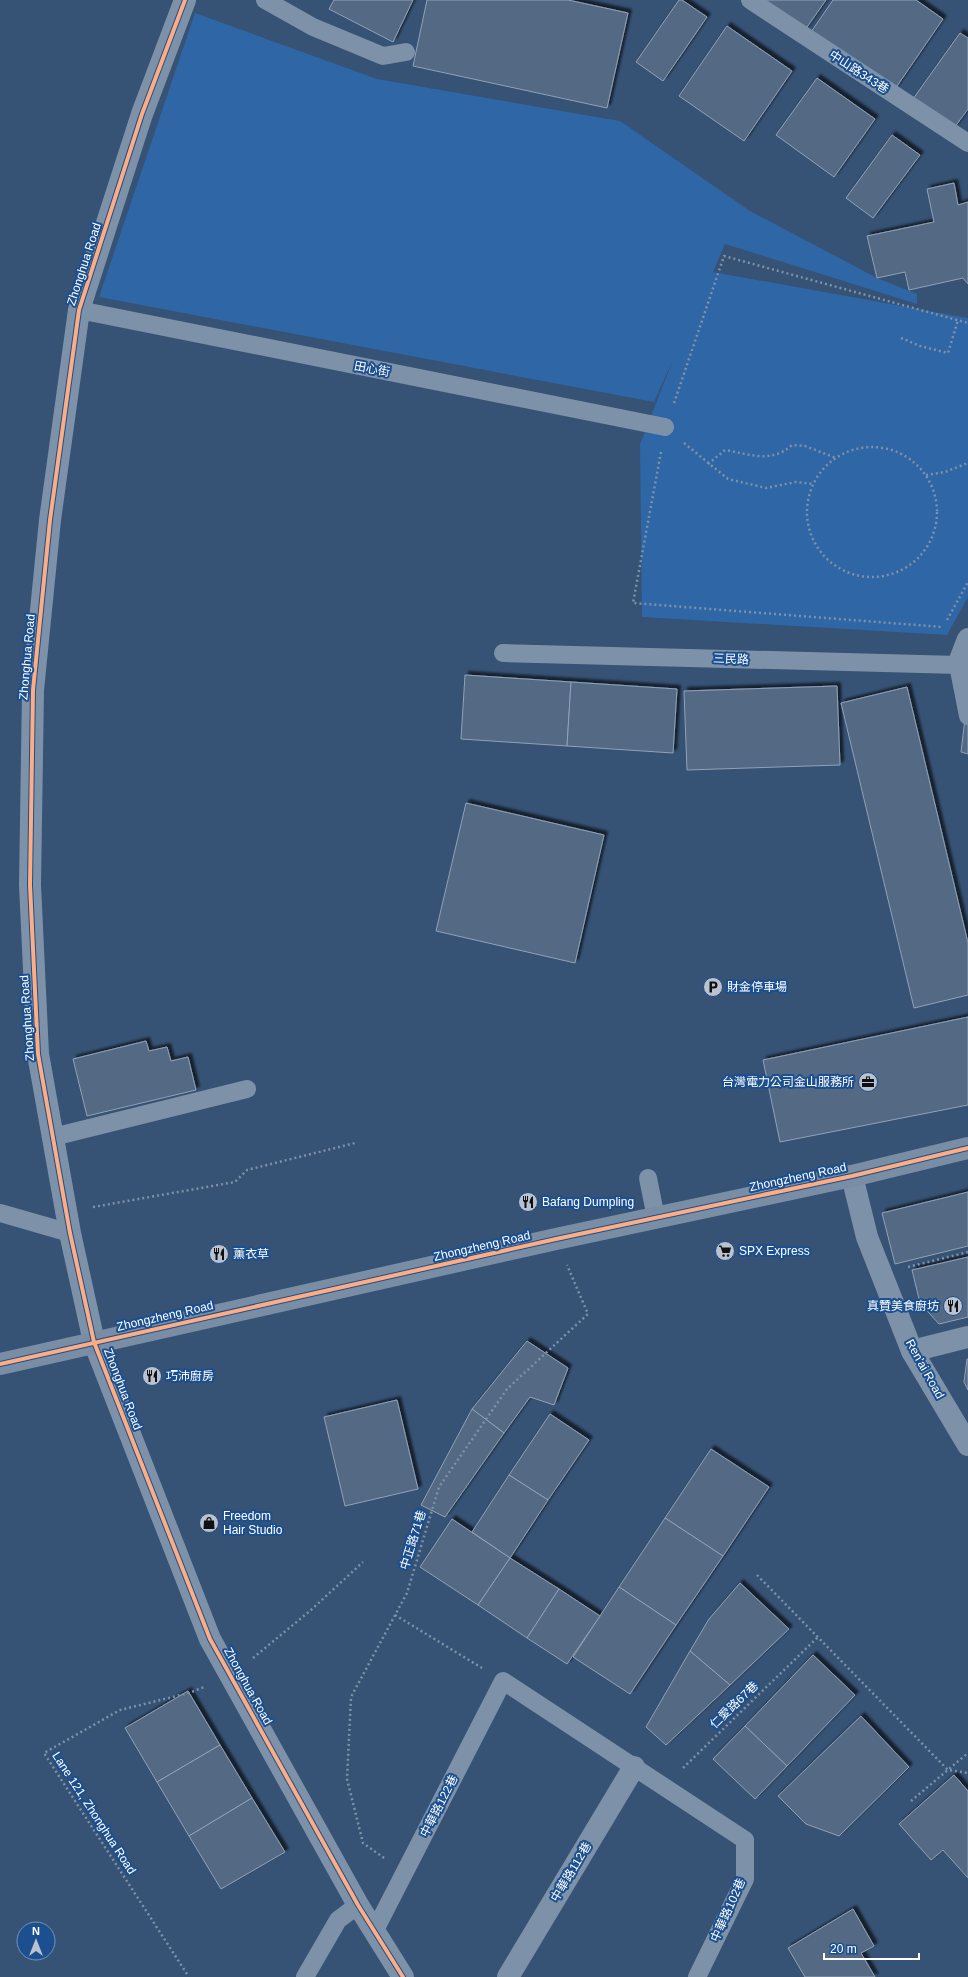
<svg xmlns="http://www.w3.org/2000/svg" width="968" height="1977" viewBox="0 0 968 1977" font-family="Arial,'Noto Sans TC',sans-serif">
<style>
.green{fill:#2f66a5}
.building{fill:#526984;stroke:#92a2b6;filter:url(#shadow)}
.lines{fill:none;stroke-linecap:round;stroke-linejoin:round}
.path{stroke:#7d92a8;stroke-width:2.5;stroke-dasharray:2 3;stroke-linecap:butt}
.lane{stroke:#7d92a8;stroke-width:18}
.street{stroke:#7d92a8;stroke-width:22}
.secondary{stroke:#798da4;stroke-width:22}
.cycleway-casing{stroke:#1b4f8f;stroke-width:6}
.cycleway{stroke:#ffac80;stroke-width:4}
.labels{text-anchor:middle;stroke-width:4;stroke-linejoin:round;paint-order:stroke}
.street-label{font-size:12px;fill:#fff;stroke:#1b4f8f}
.poi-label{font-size:12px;fill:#fff;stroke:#1b4f8f;text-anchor:start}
</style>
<defs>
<filter id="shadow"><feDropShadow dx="3.5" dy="-3.5" stdDeviation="1" flood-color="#0009"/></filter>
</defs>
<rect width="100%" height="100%" fill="#365274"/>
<polygon class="green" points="195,13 377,79 620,121 750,211 877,278 917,294 917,304 725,244 713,272 968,318 968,597 947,635 642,617 640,444 673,360 654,402 99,297"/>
<g class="building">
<polygon points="334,0 413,0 393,42 329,9"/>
<polygon points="427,0 568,0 628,13 607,108 413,66"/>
<polygon points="679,0 682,0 707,17 663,81 636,62"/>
<polygon points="763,0 826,0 805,30"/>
<polygon points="833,0 916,0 943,19 895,89 811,32"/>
<polygon points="727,26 792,71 744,141 679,96"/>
<polygon points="960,33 968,38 968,109 954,128 913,99"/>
<polygon points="817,78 875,119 834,177 776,135"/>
<polygon points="892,135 920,155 873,218 846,198"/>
<polygon points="954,183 958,205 968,202 968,284 963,278 909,290 905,272 877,278 867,236 934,222 927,189"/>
<polygon points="465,675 571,682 567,746 461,739"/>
<polygon points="571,682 677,689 673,753 567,746"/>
<polygon points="837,686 840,765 687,770 684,691"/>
<polygon points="907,687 968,943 968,995 914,1008 841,703"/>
<polygon points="968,694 968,754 961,752"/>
<polygon points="466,803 604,835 575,963 436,931"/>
<polygon points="968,1017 968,1105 780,1142 763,1060"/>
<polygon points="146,1041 149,1051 167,1047 171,1061 188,1057 196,1090 87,1116 73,1059"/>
<polygon points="968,1192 968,1246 895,1264 882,1213"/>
<polygon points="968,1257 968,1317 939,1324 920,1303 912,1270"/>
<polygon points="527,1341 568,1368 554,1405 530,1397 504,1433 472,1409"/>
<polygon points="967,1359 968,1359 968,1390 964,1382"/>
<polygon points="397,1400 418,1489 345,1506 324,1417"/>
<polygon points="472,1409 504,1433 445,1517 421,1505"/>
<polygon points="550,1414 589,1440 548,1500 509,1475"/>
<polygon points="711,1449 769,1487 723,1556 665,1518"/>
<polygon points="509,1475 548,1500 510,1558 472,1532"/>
<polygon points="665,1518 723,1556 676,1625 619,1587"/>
<polygon points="452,1519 510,1558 478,1605 420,1567"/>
<polygon points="510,1558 559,1589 527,1638 478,1605"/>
<polygon points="740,1583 789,1629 730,1685 690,1651 709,1619"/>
<polygon points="619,1587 676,1625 630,1694 573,1657"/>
<polygon points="559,1589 600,1616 567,1664 527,1638"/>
<polygon points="690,1651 730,1685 666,1745 646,1727"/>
<polygon points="813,1655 855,1695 787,1766 745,1726"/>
<polygon points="188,1691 220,1745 157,1782 125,1728"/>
<polygon points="861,1716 909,1767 839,1836 806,1824 778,1796"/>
<polygon points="745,1726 787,1766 755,1799 713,1759"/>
<polygon points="220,1745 252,1798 189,1836 157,1782"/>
<polygon points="954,1775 968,1791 968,1878 943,1850 931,1860 899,1824"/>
<polygon points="252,1798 285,1852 221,1889 189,1836"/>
<polygon points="853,1909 874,1946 861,1953 875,1977 805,1977 788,1948"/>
</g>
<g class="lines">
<g class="path">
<polyline points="901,338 920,346 948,353 958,320"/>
<polyline points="674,403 724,256 968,323"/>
<polyline points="684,443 728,479 766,488 796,482 814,484"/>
<circle cx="872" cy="512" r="65"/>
<polyline points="661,452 633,603 942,627"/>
<path d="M708,464l17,-14c25,4 46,14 67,-5l13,1 31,12"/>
<polyline points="926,475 945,472 968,463"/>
<polyline points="947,620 968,582"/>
<polyline points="93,1207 235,1182 247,1170 355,1143"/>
<polyline points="908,1267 968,1252"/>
<polyline points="757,1575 948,1770 968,1773"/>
<polyline points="395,1615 482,1668"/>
<polyline points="253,1658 311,1610 363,1562"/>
<polyline points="683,1768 818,1637"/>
<polyline points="911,1801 968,1753"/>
<polyline points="384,1858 363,1843 347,1779 351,1697 407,1593 439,1487 507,1389 588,1314 567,1265"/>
<polyline points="187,1974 44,1753 120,1710 189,1693 204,1687"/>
</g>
<g class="lane">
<polyline points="265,0 313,27 383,56 406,52"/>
<polyline points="750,0 968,143"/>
<polyline points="79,310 665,427"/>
<polyline points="503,653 958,665 968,716"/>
<polyline points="53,1137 247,1089"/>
<polyline points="648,1178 656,1218"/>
<polyline points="0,1213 70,1233"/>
<polyline points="374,1932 503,1681 745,1840 745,1879 697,1977"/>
<polyline points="305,1977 338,1920 358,1905"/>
</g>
<g class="street">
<polyline points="185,0 142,114 79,310 50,520 33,690 30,885 38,1054 70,1233 94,1342 210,1639 358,1905 403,1977"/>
<polyline points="968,639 958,665 968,666"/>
<polyline points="852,1176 867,1237 912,1351 968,1445"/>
<polyline points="912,1351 968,1337"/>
<polyline points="508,1977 634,1767"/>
</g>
<polyline class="secondary" points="0,1364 556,1239 852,1176 968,1148"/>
<g class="cycleway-casing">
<g id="cycleway">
<polyline points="185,0 142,114 79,310 50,520 33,690 30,885 38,1054 70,1233 94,1342 210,1639 358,1905 403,1977"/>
<polyline points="0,1364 556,1239 852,1176 968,1148"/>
</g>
</g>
<use href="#cycleway" class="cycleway"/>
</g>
<defs>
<g id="parking-disc" transform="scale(1)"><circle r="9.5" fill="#b9c2ce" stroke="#1b4f8f"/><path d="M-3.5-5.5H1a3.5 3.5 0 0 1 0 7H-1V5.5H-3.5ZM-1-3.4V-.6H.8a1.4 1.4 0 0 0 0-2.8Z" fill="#111"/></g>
<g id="office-disc" transform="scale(1)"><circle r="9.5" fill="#b9c2ce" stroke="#1b4f8f"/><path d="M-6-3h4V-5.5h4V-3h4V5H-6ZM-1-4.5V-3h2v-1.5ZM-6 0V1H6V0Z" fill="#111"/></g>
<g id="restaurant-disc" transform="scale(1)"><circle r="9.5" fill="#b9c2ce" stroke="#1b4f8f"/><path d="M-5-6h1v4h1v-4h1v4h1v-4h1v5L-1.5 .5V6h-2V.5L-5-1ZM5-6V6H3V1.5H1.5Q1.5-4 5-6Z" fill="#111"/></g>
<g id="supermarket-disc" transform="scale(1)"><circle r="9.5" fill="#b9c2ce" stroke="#1b4f8f"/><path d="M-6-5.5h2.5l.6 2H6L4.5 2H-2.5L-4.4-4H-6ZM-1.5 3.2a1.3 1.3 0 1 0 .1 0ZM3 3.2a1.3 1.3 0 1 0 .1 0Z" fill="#111"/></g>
<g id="shop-disc" transform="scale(1)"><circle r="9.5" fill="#b9c2ce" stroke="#1b4f8f"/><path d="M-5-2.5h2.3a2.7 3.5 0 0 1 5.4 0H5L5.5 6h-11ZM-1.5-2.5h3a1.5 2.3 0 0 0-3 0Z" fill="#111"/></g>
</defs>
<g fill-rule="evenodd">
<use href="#parking-disc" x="713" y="987"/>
<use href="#office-disc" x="868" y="1082"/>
<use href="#restaurant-disc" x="528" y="1202"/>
<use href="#supermarket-disc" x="725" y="1251"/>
<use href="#restaurant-disc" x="219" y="1254"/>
<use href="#restaurant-disc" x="953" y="1306"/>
<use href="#restaurant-disc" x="152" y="1376"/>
<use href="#shop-disc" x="209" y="1523"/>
</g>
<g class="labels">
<g class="street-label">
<text transform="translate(859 72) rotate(33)" y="4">中山路343巷</text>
<text transform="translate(84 264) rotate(-72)" y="4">Zhonghua Road</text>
<text transform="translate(372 369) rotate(11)" y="4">田心街</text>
<text transform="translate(27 657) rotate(-85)" y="4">Zhonghua Road</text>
<text transform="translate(731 659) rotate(2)" y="4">三民路</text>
<text transform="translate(27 1018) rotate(-94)" y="4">Zhonghua Road</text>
<text transform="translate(798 1177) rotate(-12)" y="4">Zhongzheng Road</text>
<text transform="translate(482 1246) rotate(-13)" y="4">Zhongzheng Road</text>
<text transform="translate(165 1316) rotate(-13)" y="4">Zhongzheng Road</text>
<text transform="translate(925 1369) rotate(61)" y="4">Ren'ai Road</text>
<text transform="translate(123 1389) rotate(69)" y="4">Zhonghua Road</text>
<text transform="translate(413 1540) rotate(-73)" y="4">中正路71巷</text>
<text transform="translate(248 1686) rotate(61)" y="4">Zhonghua Road</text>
<text transform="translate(734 1705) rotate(-44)" y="4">仁愛路67巷</text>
<text transform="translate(439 1806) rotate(-63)" y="4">中華路122巷</text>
<text transform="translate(94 1813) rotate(57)" y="4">Lane 121, Zhonghua Road</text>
<text transform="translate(571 1872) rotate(-59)" y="4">中華路112巷</text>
<text transform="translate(728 1910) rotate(-66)" y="4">中華路102巷</text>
</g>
<g class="poi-label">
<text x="727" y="991">財金停車場</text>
<text x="854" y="1086" text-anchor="end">台灣電力公司金山服務所</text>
<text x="542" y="1206">Bafang Dumpling</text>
<text x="739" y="1255">SPX Express</text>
<text x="233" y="1258">薰衣草</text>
<text x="939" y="1310" text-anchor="end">真贊美食廚坊</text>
<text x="166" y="1380">巧沛廚房</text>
<text x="223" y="1520">Freedom<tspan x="223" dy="14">Hair Studio</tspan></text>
</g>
</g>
<g transform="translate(36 1941)"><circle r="19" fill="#1b4f8f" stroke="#7695bc"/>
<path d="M0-3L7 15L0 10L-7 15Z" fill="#b9c2ce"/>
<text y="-6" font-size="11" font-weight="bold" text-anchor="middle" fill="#ffffff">N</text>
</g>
<path d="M824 1953v6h95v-6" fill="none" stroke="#ffffff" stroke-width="2"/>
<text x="830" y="1953" font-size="12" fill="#ffffff" stroke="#1b4f8f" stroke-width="3" paint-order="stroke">20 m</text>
</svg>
